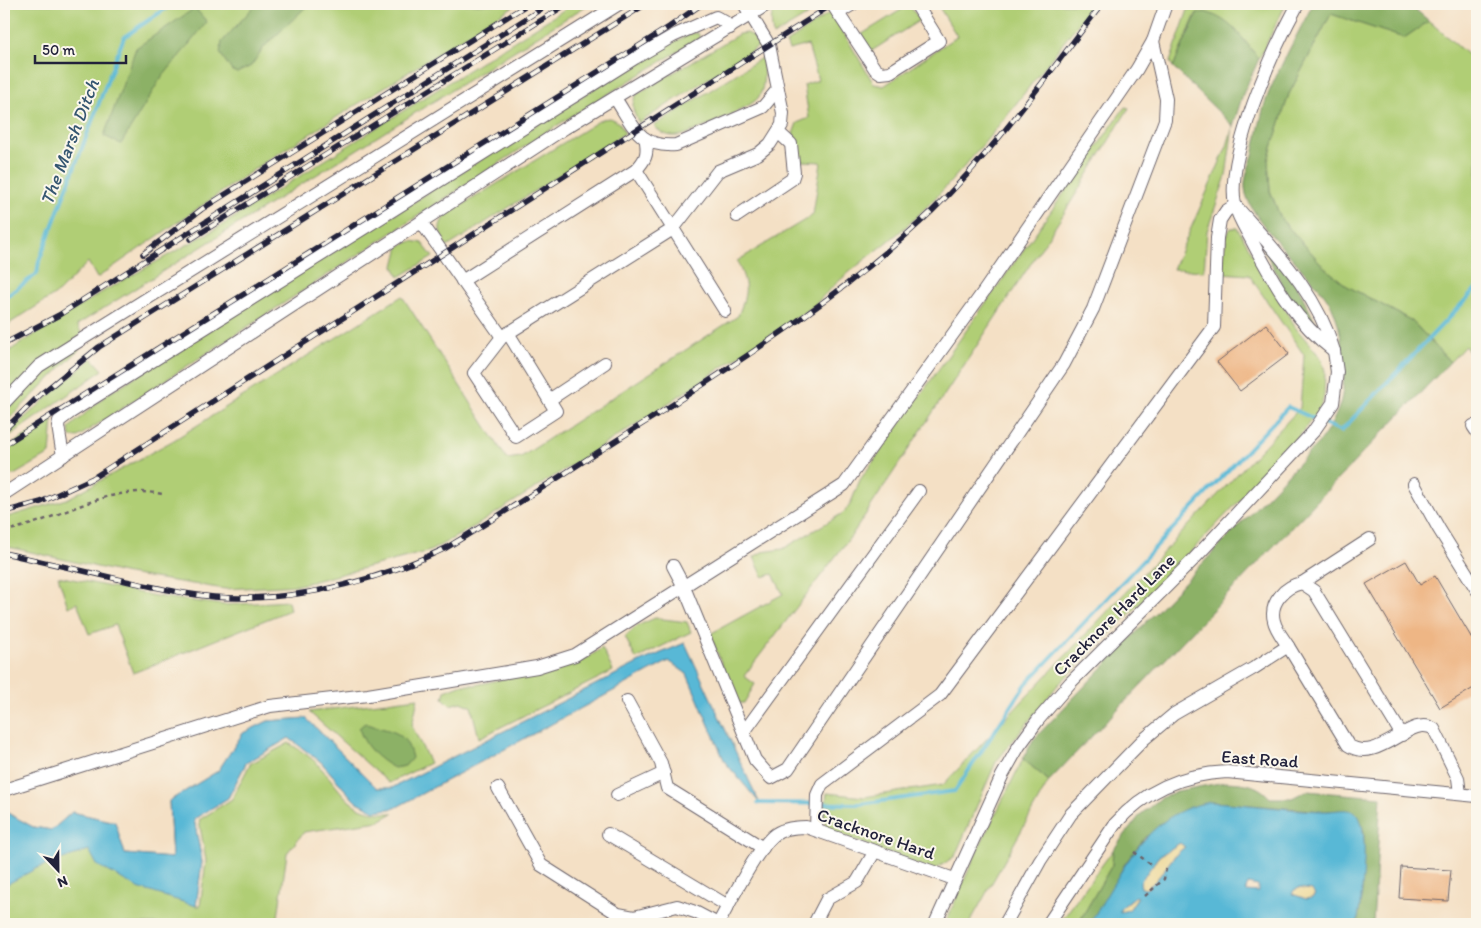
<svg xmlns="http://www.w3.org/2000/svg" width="1481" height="928" viewBox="0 0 1481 928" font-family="Itim,sans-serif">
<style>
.green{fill:#b0ce75;stroke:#697858}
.forest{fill:#8cb166;stroke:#576a50}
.sand{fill:#eeda9e;stroke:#887e6c}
.water{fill:#58b8d6;stroke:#3d6d88;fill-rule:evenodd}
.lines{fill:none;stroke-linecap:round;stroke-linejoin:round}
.stream{stroke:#58b8d6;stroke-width:4}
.building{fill:#eeb685}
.minor-casing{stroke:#6c646b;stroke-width:14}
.path{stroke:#6c646b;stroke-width:2.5;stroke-dasharray:4 4;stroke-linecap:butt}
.minor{stroke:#fff;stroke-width:12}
.rail-casing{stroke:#22223b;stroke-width:5.5}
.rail{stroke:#fbf7ec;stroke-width:4;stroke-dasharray:11;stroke-linecap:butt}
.labels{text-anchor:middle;stroke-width:4;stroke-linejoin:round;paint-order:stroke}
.street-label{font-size:18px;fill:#22223b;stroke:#fbf7ec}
.water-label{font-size:19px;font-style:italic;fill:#355671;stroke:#fbf7ec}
</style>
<rect width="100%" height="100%" fill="#fbf7ec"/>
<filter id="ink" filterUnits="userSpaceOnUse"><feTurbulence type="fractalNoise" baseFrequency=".02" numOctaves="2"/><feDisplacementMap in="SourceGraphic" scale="10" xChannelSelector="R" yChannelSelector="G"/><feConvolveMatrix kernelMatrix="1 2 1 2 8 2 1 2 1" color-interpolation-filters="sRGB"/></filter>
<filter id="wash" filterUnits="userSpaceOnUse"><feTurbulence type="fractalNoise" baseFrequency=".0096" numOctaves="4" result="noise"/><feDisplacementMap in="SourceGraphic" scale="20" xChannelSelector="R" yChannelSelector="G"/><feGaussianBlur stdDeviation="1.12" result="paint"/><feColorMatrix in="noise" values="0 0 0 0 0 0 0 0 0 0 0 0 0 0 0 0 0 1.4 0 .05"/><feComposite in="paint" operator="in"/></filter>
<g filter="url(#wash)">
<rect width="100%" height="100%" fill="#f4e0c5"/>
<g class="green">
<polygon points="4,4 517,4 262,164 97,278 88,262 59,292 4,327"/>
<polygon points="573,4 589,4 77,325 82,334 4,396 4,355 15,347 104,291 219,227"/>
<path d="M784,4h42l-53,32c-2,-14 -5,-26 11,-32z"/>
<path d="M946,4h148c-59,73 -114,153 -183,218 -31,29 -70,52 -97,84l-165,110 -172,109 -47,26 -131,34 -74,4 -97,-15 -124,-28v-28l63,-19 107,-59 228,-144 105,163 14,-2 217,-141c10,-26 10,-30 -1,-55l76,-46 8,-53 -21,-1 -7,-27 4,-11 12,-5 -5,-33 14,-5 -10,-35 -19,5 -3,-7 45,-31 43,72 10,2 73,-50 -18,-29z"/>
<polygon points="1190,4 1286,4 1259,59 1235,29 1196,14 1173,67 1170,62"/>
<polygon points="909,5 920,20 870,52 859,36"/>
<polygon points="1331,14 1404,38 1429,21 1477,63 1477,365 1465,346 1450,362 1412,321 1347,286 1325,268 1281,219 1270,190 1268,160 1289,94"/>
<polygon points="692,33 698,33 700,38 567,119 78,437 70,437 69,428 106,395 643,58"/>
<path d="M747,33l6,3 6,10 -120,77c-6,-11 -9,-18 -2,-29l102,-60z"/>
<path d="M763,57c0,13 3,30 -5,41 -6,9 -69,37 -80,38 -10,1 -17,-3 -24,-10z"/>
<polygon points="1125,107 1129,108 1061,218 852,535 744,676 755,684 744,703 737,703 710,634 783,594 773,574 763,577 754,557 762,552 783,549 843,513 850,505 860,480"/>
<path d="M610,118l9,5 6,10 -178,114c-7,-13 -12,-22 1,-33l154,-95z"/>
<polygon points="1233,126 1226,176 1207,231 1204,271 1173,269 1227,146"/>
<polygon points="1231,228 1237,228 1243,237 1295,327 1321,358 1325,371 1324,396 1320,408 1295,442 1164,580 1057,686 996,762 955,856 933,871 826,829 824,816 827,793 864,797 943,785 1300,408 1304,355 1249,275 1221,273 1227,234"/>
<polygon points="412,241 422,243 433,257 399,277 394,266 399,246"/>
<polygon points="78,346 79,350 4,424 4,412 43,370"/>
<polygon points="92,358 103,370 4,440 4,436"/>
<polygon points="53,419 50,454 14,475 4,473 4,449"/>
<polygon points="58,576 155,596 224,605 288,601 290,610 133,673 115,625 89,634 77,603 68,607"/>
<polygon points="655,618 687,622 691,632 636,659 625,637 637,626"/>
<path d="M685,643l74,159 -34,-40 -38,-88 -18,-13 -274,147 -20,3 -21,-11 -33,-38 -32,-24 -43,25 -18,35 -34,21 8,43 -6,44h4l6,-45 -7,-41 33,-21 18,-35 39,-21c10,7 23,14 31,24 26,28 29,48 73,46l-14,8 -75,11 -17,21 -10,71h-273v-113l29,16 19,3 20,-18 43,10 10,32 47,4 -3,-57 49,-30 25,-38 25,-12 38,-3 71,70h15l250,-127z"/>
<polygon points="602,648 613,671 479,738 471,706 461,702 450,705 443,698 445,691 460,685 476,685 584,660"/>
<polygon points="418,698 412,726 430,763 389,783 309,712"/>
<polygon points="1023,759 1049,781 969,924 945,924 978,849"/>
<polygon points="1113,850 1112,865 1078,924 1059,924"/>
</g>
<g class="forest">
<polygon points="256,4 309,4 264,47 251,66 237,73 232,71 220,53 222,42"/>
<path d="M1313,4h96l20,17 -25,17 -73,-24 -42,80 -21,66 2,31 11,28 44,49 22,18 65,35 38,41 -401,419 -26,-22 10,-19 288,-300c20,-28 25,-48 22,-82 -2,-20 -4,-41 -15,-58 -19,-29 -81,-80 -83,-112 -1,-10 5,-24 8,-33 5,-21 8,-43 16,-63 13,-30 29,-59 44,-88z"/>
<polygon points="195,8 207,22 159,81 121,144 104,136 136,48"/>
<path d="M1205,12c27,8 37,26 54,47l-16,35 -10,32 -60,-59 24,-53z"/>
<polygon points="1259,239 1298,287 1322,336 1287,294"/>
<path d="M365,723c25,10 40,4 47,35l-7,8 -11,2c-17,-9 -30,-22 -35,-40z"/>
<path d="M1225,782c18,1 32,1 45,16h22l14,-7 75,6 -8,127h-16l5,-32 2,-60 -6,-16 -5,-5h-29l-112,-9 -67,35 -21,28 -10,20 -25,39h-11l34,-59 1,-15 28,-36 20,-16 16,-7z"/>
</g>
<g class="sand">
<path d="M1180,843l5,4c-17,11 -20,28 -39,42l-5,-1 -1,-6 19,-26z"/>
<polygon points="1299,888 1312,890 1315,894 1312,898 1306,899 1292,894 1294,890"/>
<polygon points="1136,896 1138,896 1129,910 1120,912 1120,909"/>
</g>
<g class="water">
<polygon points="685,643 759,802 725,762 687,674 669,661 395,808 375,811 354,800 321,762 289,738 246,763 228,798 194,819 202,862 196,906 138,888 97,865 89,850 37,868 4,886 4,811 33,827 52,830 72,812 115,822 125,854 172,858 169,801 218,771 243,733 268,721 306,718 377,788 392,788 642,661"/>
<path d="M1211,802c38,2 75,8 112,9 10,1 26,-5 34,3 14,15 4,89 0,110h-268c33,-50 55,-112 122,-122zM1180,843l5,4c-17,12 -21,29 -39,42l-5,-1 -1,-6 19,-26zM1248,884l10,2v6l-13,-1zM1299,888l13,2 3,5 -3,3 -6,1 -14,-5 2,-4zM1135,896l3,1 -9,13 -9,2v-3z"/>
</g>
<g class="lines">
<g class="stream">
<polyline points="4,298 37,274 39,261 124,37 172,4"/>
<polyline points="758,803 860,804 955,791 1026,684 1288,407 1341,431 1477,288"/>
</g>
</g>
<g id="blocks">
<g class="building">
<polygon points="1266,324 1289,354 1240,391 1217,362"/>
<polygon points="1406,561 1420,585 1435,576 1477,647 1477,686 1440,708 1366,584"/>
<polygon points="1401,867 1451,870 1448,901 1399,898"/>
</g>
</g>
</g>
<g filter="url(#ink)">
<use href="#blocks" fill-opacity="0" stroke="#6c646b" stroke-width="1"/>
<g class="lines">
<g class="minor-casing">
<g id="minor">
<polyline points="832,4 875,69 881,73 890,72 939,41 916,4"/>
<polyline points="838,13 853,4"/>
<path d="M615,98c18,27 24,50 61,47l87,-38 15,-18 -9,-44 -25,-41"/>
<path d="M636,170c9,-10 12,-15 10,-28"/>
<path d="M1235,205c40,46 82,87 99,146 -38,-29 -59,-66 -81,-108 -6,-12 -15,-25 -18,-38 -10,-49 39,-157 63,-201"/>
<polyline points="737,216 792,179 794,173 791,144 778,132"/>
<polyline points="421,222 502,337 673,229 718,171 758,154 770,144 782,125 783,113 778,89"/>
<polyline points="462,281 636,170 725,311"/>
<polyline points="502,337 474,373 516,437 556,411 508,333"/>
<polyline points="549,400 605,363"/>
<polyline points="4,403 39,366 619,4"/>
<polyline points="1473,426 1477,432"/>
<polyline points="63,456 58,426 59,421 71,412 635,58 673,36 716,17 725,22 730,28"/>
<polyline points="1414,484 1439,529 1477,590"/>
<polyline points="4,494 565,128 768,4"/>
<polyline points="673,566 684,587 755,760 771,778 788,769 1064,364 1093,309 1165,120 1166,99 1153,41"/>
<polyline points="1302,583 1370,539"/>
<path d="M1288,646c-5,-8 -12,-16 -14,-25 -5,-18 11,-35 28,-38l12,8 88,144"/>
<polyline points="627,701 661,763 667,788 763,848"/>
<polyline points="744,732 919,491"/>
<polyline points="498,788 541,865 618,914 634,917 677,906 695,912 718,924"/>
<polyline points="4,790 270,706 368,695 537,667 575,655 844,485 984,291 1137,69 1153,41 1166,4"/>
<polyline points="617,795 664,773"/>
<polyline points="816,830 817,795 822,784 940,695 1214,327 1217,238 1220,220 1226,211 1235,205"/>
<polyline points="608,834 728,906"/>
<path d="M718,924c13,-23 37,-72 55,-88 9,-8 22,-9 33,-9l148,52"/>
<polyline points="814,924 827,899 857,882 875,851"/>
<polyline points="935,924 1002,776 1019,746 1038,720 1070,683 1193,560 1313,432 1333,403 1337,372 1334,351"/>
<path d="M1005,924l35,-63 31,-47 72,-74 31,-26 80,-46 34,-22 60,99c31,21 62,-32 86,-16l24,49 2,16"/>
<path d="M1048,924l67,-100c30,-34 67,-50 112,-52l250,24"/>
</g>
</g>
<g class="path">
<path d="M4,531c54,-9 101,-48 158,-37"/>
<polyline points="1134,852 1153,866"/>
<polyline points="1145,896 1164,879 1166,869"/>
</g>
<use href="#minor" class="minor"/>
<g class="rail-casing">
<g id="rail">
<polyline points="191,239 567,4"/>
<polyline points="143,254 202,209 528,4"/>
<polyline points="4,344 59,315 549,4"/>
<polyline points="4,430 41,394 99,347 646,4"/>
<polyline points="4,445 669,27 702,4"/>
<polyline points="4,512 41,502 93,478 833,4"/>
<path d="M4,553c40,9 81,18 122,28 37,8 74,17 112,17 69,1 147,-20 208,-50 68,-41 134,-85 201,-127 101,-65 198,-127 285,-210 64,-62 116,-137 170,-207"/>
</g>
</g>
<use href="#rail" class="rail"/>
</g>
</g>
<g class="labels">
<g class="street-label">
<text transform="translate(1114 615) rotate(-45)" y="6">Cracknore Hard Lane</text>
<text transform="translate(1260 759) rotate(4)" y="6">East Road</text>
<text transform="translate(876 834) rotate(19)" y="6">Cracknore Hard</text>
</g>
<g class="water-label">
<text transform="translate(69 142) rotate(-69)" y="7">The Marsh Ditch</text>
</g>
</g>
<rect width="1481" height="928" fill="none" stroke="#fbf7ec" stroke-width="20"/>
<g transform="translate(58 870) rotate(158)" stroke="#fbf7ec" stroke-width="4" paint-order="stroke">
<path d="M0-4L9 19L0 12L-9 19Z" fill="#22223b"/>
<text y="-8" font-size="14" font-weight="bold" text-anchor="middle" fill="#22223b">N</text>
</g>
<path d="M35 55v8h91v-8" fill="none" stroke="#22223b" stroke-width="2.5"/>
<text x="42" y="55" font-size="15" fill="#22223b" stroke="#fbf7ec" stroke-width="4" paint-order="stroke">50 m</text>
</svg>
